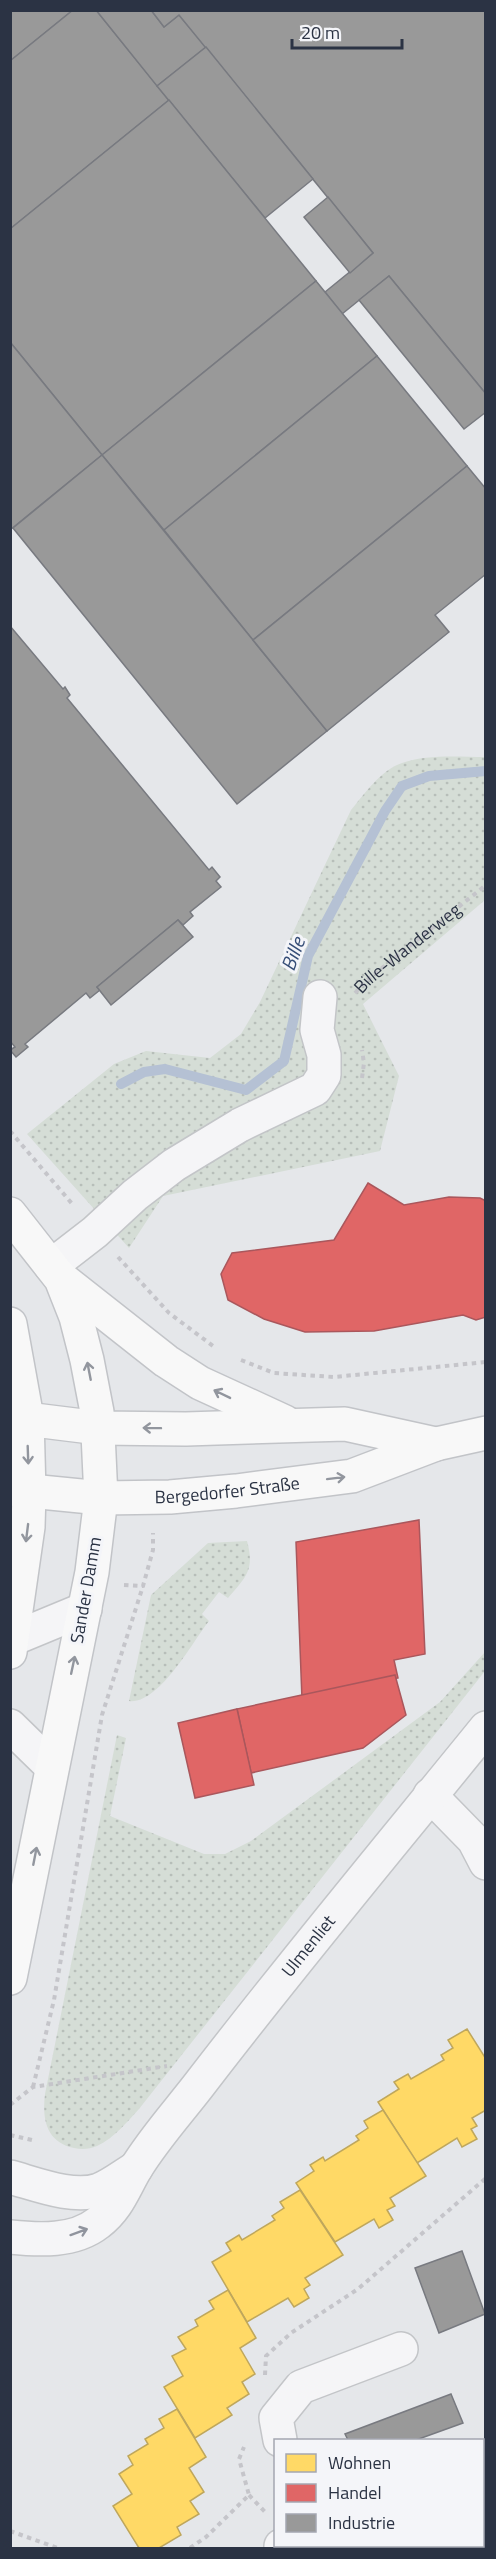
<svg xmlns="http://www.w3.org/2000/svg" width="496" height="2559" viewBox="0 0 496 2559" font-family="'Titillium Web',sans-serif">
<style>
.grass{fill:url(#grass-dots)}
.homes{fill:#ffd966;stroke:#bfa75c;stroke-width:1.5}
.shops{fill:#e06666;stroke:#aa575c;stroke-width:1.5}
.industry{fill:#999;stroke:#787a80;stroke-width:1.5}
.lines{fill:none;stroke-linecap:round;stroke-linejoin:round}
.stream{stroke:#b5c1d4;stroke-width:10}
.minor-casing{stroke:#c3c5c8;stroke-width:36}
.major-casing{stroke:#c2c4c8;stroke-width:36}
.path{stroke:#c5c5ca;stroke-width:4;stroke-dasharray:4.5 4.5;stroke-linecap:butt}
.minor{stroke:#f5f5f7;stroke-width:33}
.major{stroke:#f8f8f8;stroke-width:33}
.oneway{stroke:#92969e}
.oneway2{stroke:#90949e}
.labels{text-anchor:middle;stroke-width:6;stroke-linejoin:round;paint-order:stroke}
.street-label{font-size:18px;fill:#2b3344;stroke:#f4f5f9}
.water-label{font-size:20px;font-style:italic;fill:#364e77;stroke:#f4f5f9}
</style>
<defs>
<pattern id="grass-dots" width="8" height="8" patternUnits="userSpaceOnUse" patternTransform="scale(1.5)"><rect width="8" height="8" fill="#d5ddd6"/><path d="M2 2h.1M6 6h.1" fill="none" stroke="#b7beb9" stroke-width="1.8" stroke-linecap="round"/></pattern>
</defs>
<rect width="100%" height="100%" fill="#e5e7ea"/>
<g class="grass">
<path d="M485,757v143l-122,104 36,72 -19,75 -217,45 -34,52 -102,-114 87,-70 32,-13 64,7 31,-24 19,-32 91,-192c13,-16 30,-40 51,-47 25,-9 57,-6 83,-6z"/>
<path d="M247,1541c8,29 -1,36 -19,57l-9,-6 -17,22 7,7c-16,20 -50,84 -80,80l22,-106 57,-52z"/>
<path d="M485,1652v19l-346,438c-12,13 -25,29 -42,37 -7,3 -15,4 -23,2 -28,-6 -32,-29 -29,-54l72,-359 9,3 -16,78 94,38h21l26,-13 189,-139z"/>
</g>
<g class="homes">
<polygon points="467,2029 486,2059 486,2110 472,2118 477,2126 471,2129 477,2139 462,2147 457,2138 417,2163 378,2102 399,2089 394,2082 408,2074 411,2079 444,2060 441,2055 453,2048 448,2040"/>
<polygon points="383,2110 426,2176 390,2198 395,2206 387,2210 393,2220 379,2228 374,2219 335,2242 296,2183 314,2171 310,2165 323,2157 325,2161 359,2140 356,2136 368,2128 364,2121"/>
<polygon points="300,2190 343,2255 305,2278 310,2285 304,2289 309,2298 294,2307 288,2298 247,2322 212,2262 231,2251 226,2243 239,2235 242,2240 275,2220 272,2216 284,2208 280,2202"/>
<polygon points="228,2290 256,2338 240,2348 255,2374 242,2382 249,2394 227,2408 232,2415 195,2438 164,2387 183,2376 172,2356 186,2349 178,2337 198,2326 195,2320 214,2309 209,2301"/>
<polygon points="177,2409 206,2457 189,2468 204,2492 190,2501 199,2514 177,2527 181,2535 159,2548 139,2548 113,2506 132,2494 119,2474 133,2465 128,2456 148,2444 145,2439 164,2428 159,2419"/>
</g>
<g class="shops">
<polygon points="368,1183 404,1205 449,1197 480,1198 486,1201 486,1317 476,1320 463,1315 374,1331 305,1332 264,1319 228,1300 221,1274 232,1253 334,1240"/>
<polygon points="419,1520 425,1654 394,1660 398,1678 302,1699 296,1542"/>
<polygon points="395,1675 406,1715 363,1748 251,1773 237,1709"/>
<polygon points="237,1709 254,1785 195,1798 178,1723"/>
</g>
<g class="industry">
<polygon points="10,10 73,10 10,61"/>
<polygon points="73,10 96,10 169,100 10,229 10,61"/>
<polygon points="96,10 151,10 164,27 179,15 206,47 157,86"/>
<polygon points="151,10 486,10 486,394 389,276 342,314 325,292 373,253 179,15 164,27"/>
<polygon points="206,47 313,179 265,218 157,86"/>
<polygon points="169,100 316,281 102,455 10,342 10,229"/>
<polygon points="328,197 373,253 350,273 304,217"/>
<polygon points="389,276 486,394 486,412 464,429 359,300"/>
<polygon points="316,281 377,356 164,530 102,455"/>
<polygon points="10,342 102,455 10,530"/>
<polygon points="377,356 467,466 253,640 164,530"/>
<polygon points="102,455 327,731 237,804 13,528"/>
<polygon points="467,466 486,489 486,574 435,615 449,632 327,731 253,640"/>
<polygon points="10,626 63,689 65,687 70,695 67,698 209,870 212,867 220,877 216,881 221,887 190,912 193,916 183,925 178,920 97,987 100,990 90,998 86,993 25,1044 28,1047 16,1057 10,1050 15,1047 10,1041"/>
<polygon points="178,920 193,937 111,1005 97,987"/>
<polygon points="462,2251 485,2314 439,2333 415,2268"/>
<polygon points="451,2394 463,2423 416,2440 348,2440 345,2434"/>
</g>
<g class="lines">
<polyline class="stream" points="121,1084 144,1072 165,1069 246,1090 284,1061 308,956 385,811 402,786 429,776 486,771"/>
<g class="minor-casing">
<g id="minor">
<polyline points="51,1266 95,1232 135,1195 174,1165 240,1125 315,1089 324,1075 324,1055 317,1030 320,997"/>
<polyline points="10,1640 85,1609"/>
<polyline points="10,1726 52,1767"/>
<polyline points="430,1795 474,1840 486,1863"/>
<path d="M10,2177c26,7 63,22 89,13 13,-5 25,-15 37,-22"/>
<path id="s2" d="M10,2237c29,3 64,5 88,-14 20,-15 26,-35 38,-55 19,-31 44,-58 66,-87 92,-120 189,-236 284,-353"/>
<polyline points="280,2440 276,2418 301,2387 401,2349"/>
<polyline points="281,2548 281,2546"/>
</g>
</g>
<g class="major-casing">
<g id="major">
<polyline points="10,1214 61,1279 76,1317 87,1360 97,1412 101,1498 92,1572 10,1978"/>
<polyline points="62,1279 166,1361 200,1383 285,1422"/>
<polyline points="10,1324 27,1418 29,1493 28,1527 10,1652"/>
<polyline points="10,1417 99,1428 186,1429 345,1424 436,1444"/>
<path id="s3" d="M10,1489l91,9 69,-1 66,-6 116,-15 84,-32 50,-11"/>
</g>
</g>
<g class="path">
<path id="s1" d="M355,993l12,-13 119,-95"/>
<polyline points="362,1078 364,1063 362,1050"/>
<polyline points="10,1131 74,1206"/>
<polyline points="118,1257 169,1313 213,1346"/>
<polyline points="241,1360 274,1373 334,1377 486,1362"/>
<polyline points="124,1585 143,1586 153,1550 153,1533"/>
<polyline points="33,2087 54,2000 102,1715 143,1586"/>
<polyline points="10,2105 33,2087 167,2066"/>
<polyline points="10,2135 36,2141"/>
<polyline points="265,2375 266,2356 291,2333 358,2289 486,2178"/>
<polyline points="249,2495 267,2514"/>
<polyline points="10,2531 58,2548"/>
<polyline points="482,2533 486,2532"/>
<polyline points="190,2548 206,2537 249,2495 239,2459 244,2447"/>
<polyline points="345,2548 352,2546"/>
</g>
<use href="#minor" class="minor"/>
<use href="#major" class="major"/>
</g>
<defs><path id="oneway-shaft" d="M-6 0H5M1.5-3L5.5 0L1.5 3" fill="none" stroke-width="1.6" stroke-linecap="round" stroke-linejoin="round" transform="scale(1.5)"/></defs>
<g class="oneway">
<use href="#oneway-shaft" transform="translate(89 1371) rotate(-101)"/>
<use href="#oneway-shaft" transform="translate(222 1394) rotate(-154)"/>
<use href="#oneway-shaft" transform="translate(152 1428) rotate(-179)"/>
<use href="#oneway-shaft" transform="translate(28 1455) rotate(88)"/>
<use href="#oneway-shaft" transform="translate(336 1478) rotate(-7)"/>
<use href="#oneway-shaft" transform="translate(27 1533) rotate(97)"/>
<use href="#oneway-shaft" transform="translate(73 1665) rotate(-78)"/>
<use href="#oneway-shaft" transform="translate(35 1856) rotate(-79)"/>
</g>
<use class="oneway2" href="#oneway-shaft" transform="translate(79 2232) rotate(-20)"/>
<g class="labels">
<g class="street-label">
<text dy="6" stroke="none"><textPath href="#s1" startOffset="69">Bille-Wanderweg</textPath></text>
<text dy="6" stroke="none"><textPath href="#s3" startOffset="218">Bergedorfer Straße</textPath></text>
<text transform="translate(86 1590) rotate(-80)" y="6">Sander Damm</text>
<text dy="6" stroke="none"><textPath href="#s2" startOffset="440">Ulmenliet</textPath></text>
</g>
<g class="water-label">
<text transform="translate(293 954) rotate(-70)" y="7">Bille</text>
</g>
</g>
<rect width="496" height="2559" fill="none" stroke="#2b3344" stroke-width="24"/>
<rect x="274" y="2439" width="210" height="108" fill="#f4f5f9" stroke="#a4a7b1" stroke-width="1.5"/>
<rect x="286" y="2454" width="30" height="18" fill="#ffd966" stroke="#a4a7b1" stroke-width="1.5"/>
<text x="328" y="2469" font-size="18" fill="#2b3344">Wohnen</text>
<rect x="286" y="2484" width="30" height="18" fill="#e06666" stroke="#a4a7b1" stroke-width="1.5"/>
<text x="328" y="2499" font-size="18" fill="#2b3344">Handel</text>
<rect x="286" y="2514" width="30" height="18" fill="#999999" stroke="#a4a7b1" stroke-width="1.5"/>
<text x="328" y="2529" font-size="18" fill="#2b3344">Industrie</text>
<path d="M292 39v9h110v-9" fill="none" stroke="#2b3344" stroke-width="3"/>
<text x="301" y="39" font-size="18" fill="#2b3344" stroke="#f4f5f9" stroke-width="4.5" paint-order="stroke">20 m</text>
</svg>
